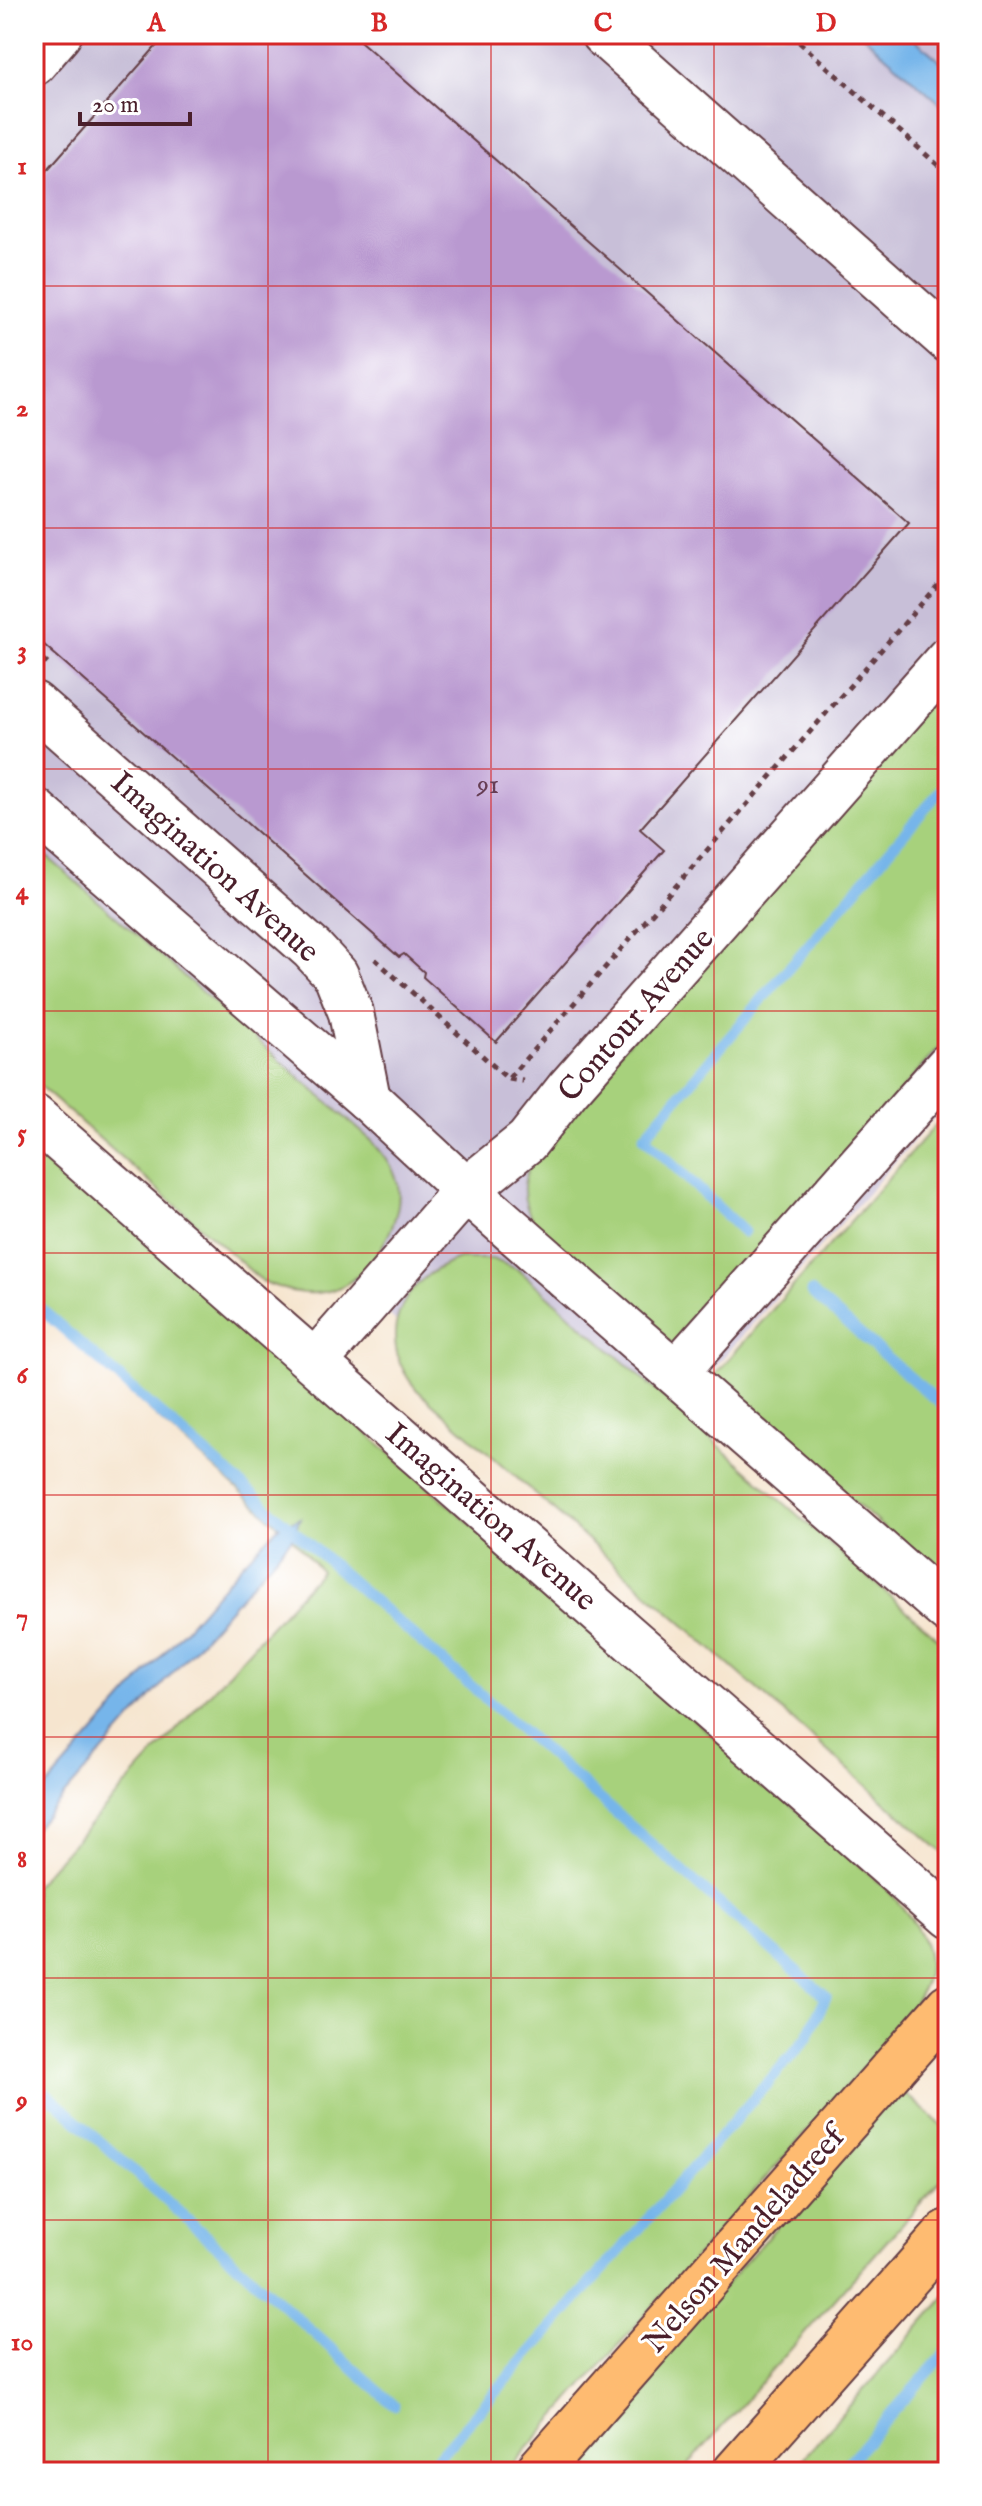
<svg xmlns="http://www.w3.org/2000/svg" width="982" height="2506" viewBox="0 0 982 2506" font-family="'IM FELL English',serif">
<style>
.industrial{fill:#c8bfd8}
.green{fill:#a7d17c;stroke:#787854;stroke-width:2}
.water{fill:#76b5ea;stroke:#606a8a;stroke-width:2}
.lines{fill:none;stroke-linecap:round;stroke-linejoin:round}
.stream{stroke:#76b5ea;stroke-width:11}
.building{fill:#b999d0}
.minor-casing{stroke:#643d44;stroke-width:48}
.major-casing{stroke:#643d44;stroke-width:48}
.path{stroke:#643d44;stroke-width:5;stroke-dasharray:6 6;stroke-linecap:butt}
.minor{stroke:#fff;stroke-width:44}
.major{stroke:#febb71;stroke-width:44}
.grid{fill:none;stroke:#d62828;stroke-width:2;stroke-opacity:0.55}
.labels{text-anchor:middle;stroke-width:6;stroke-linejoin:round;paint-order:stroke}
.number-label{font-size:28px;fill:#663e54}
.street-label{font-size:32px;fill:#4a1f2b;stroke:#fff}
.neatline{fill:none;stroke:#d62828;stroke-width:3}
.grid-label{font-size:26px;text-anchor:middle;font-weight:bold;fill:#d62828}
</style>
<rect width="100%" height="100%" fill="#fff"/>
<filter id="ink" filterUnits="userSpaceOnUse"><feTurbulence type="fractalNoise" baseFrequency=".0125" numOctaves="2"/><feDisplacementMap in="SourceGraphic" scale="16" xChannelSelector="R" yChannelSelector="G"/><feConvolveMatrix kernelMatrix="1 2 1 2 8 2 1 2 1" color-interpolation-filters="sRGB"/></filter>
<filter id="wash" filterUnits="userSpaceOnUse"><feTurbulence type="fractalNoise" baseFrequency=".006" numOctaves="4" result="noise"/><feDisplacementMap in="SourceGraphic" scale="32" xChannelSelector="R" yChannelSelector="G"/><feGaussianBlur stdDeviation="1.8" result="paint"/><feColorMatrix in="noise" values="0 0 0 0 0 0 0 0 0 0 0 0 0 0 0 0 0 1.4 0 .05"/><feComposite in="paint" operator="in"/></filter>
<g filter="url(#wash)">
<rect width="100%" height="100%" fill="#f6e5cf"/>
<polygon class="industrial" points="34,34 948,34 948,1102 597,1501 34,997"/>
<g class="green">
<path d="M948,679v358l-272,311 -142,-125c-17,-30 -10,-46 2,-76z"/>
<path d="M34,845l338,296c9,11 19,22 24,36 13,37 -22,95 -56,110 -27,12 -53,5 -78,-6l-228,-200z"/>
<polygon points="948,1111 948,1584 712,1378"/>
<path d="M34,1141l853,748c22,25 52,60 37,95 -6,14 -15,26 -22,39l-395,449h-473v-586l287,-315 -29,-33 7,-19 -20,7 -245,-219z"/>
<path d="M459,1259h33l27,11 429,377v210l-531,-467c-44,-50 -18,-111 42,-131z"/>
<polygon points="899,2088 948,2131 948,2172 682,2472 560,2472"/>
<polygon points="948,2294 948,2472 791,2472"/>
</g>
<g class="water">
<polygon points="861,34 909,34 948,68 948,110"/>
<polygon points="300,1518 292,1538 34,1829 34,1801 243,1563 279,1526"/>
</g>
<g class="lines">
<g class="stream">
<polyline points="744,1232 644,1137 948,782"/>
<polyline points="811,1292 948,1410"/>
<polyline points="34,1303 826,1997 807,2038 425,2472"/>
<polyline points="34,2082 394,2405"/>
<polyline points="840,2472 948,2350"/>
</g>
</g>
<g id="blocks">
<polygon class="building" points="167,34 352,34 909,523 640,829 664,850 496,1042 423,977 424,972 404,954 399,957 34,636 34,185"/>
</g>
</g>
<g filter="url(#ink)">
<use href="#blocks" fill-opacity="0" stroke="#643d44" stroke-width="2"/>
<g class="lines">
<g class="minor-casing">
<g id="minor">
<polyline points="603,34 948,340"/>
<polyline points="34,63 59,34"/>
<polyline points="34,704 312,949 336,975 351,1013 368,1099"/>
<polyline points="34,810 368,1099 466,1190 948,1611"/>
<polyline points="34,1117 948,1917"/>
<polyline points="315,1362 466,1190 527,1141 568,1089 948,659"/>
<polyline points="676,1372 948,1066"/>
</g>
</g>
<g class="major-casing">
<g id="major">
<polyline points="537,2472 948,2006"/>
<polyline points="735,2472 948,2232"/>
</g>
</g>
<g class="path">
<polyline points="790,34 948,174"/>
<polyline points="34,652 50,666"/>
<polyline points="375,959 508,1079 523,1081"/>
<polyline points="509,1078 948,573"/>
</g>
<use href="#minor" class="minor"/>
<use href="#major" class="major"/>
</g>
</g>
<path class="grid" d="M268,34v2438M491,34v2438M714,34v2438M34,286h914M34,528h914M34,769h914M34,1011h914M34,1253h914M34,1495h914M34,1737h914M34,1978h914M34,2220h914"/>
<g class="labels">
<g class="number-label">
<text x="488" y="793">91</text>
</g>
<g class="street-label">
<text transform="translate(216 866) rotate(42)" y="11">Imagination Avenue</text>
<text transform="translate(635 1014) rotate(-49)" y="11">Contour Avenue</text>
<text transform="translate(492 1516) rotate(41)" y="11">Imagination Avenue</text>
<text transform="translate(743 2239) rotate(-49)" y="11">Nelson Mandeladreef</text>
</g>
</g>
<rect width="982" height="2506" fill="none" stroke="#fff" stroke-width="88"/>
<path d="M80 112v12h110v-12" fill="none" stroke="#4a1f2b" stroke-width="4"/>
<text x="92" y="112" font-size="24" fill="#4a1f2b" stroke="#ffffff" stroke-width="6" paint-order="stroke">20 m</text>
<rect x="44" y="44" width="894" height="2418" class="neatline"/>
<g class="grid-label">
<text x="156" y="31">A</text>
<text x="379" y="31">B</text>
<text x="603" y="31">C</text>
<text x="826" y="31">D</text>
<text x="22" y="174">1</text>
<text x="22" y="416">2</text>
<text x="22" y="658">3</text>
<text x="22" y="899">4</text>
<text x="22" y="1141">5</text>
<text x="22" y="1383">6</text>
<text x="22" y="1625">7</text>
<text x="22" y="1867">8</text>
<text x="22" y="2108">9</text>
<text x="22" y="2350">10</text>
</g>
</svg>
